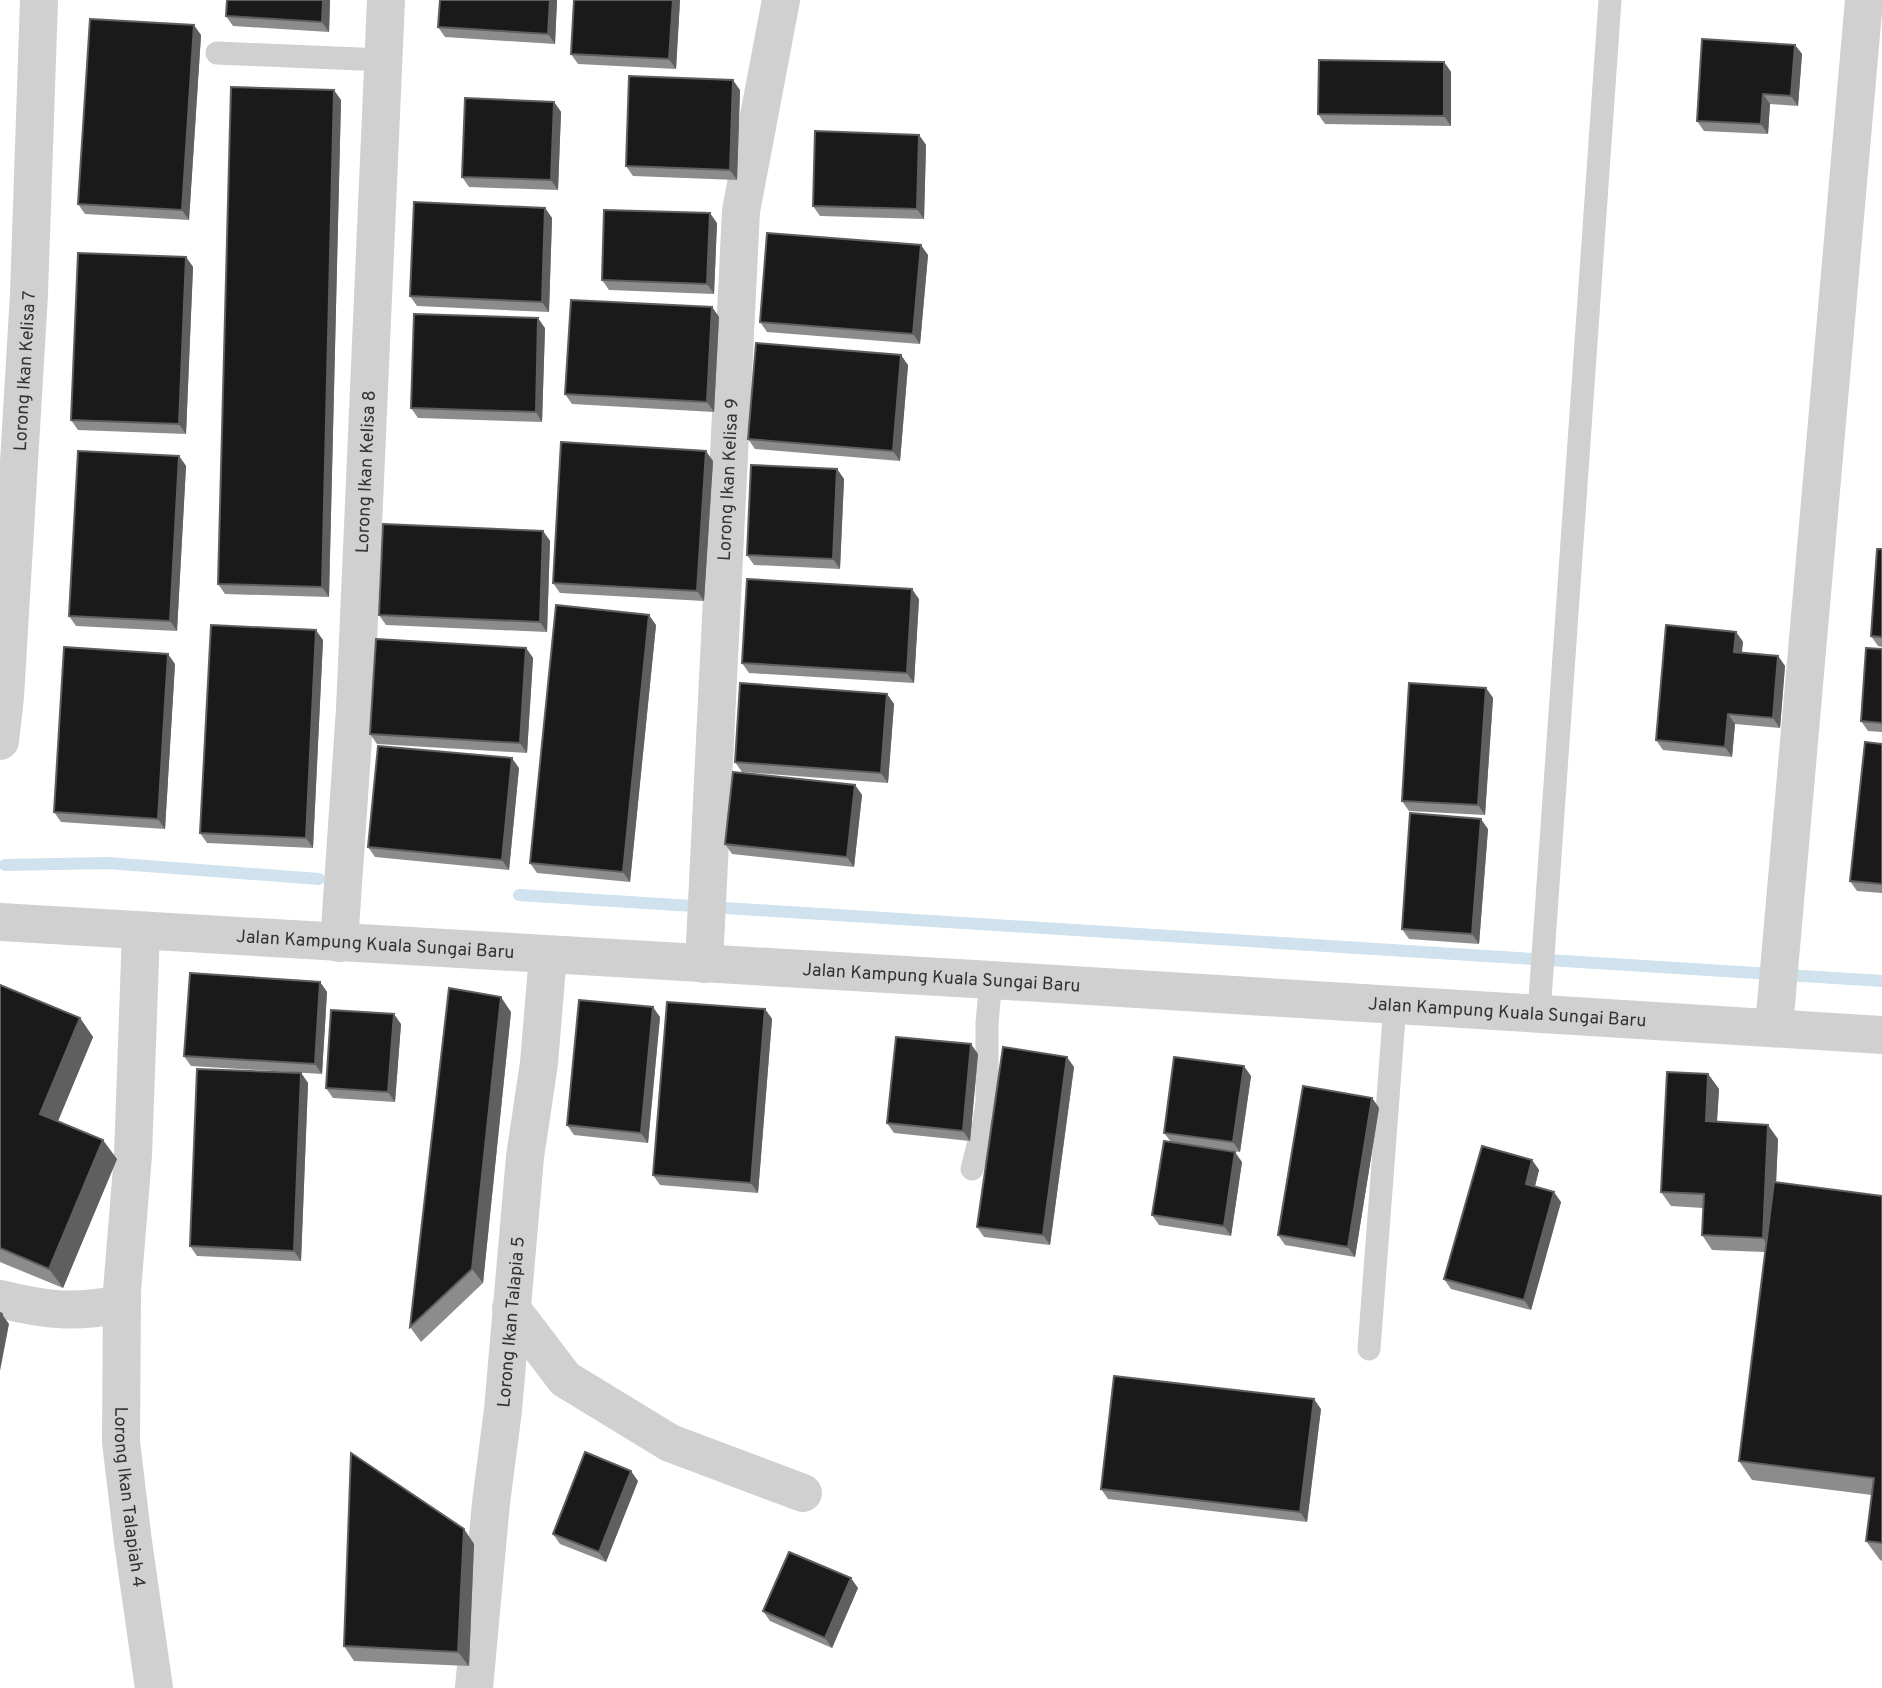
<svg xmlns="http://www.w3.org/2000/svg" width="1882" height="1688" viewBox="0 0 1882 1688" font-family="Overpass,sans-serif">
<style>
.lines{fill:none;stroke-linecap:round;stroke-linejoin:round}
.stream{stroke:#cfe2ee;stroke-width:12}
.service{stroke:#d0d0d0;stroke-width:23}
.minor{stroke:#d0d0d0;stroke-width:38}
.tertiary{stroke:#d0d0d0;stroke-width:38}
.wall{fill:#8c8c8c}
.shaded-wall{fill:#5f5f5f}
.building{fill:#1a1a1a;stroke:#5f5f5f;stroke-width:2}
.labels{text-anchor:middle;stroke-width:7;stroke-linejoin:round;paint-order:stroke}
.street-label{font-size:18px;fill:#333;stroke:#fff}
</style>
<rect width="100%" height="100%" fill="#fff"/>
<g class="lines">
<g class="stream">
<polyline points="5,865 107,863 319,879"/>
<polyline points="519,895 1882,981"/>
</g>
<g class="service">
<polyline points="217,53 383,60"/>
<polyline points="1539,1013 1610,0"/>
<polyline points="972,1169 984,1122 987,1102 987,1023 991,980"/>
<polyline points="1369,1349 1395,1005"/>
</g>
<g class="minor">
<path id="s1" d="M0,741l5,-44 24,-403 10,-294"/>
<path id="s2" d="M141,931l-8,224 -11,136 -1,151 12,100 21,146"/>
<path id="s3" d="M339,943l16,-234 31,-709"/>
<path id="s4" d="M704,964l37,-753 40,-211"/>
<polyline points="1774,1027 1864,0"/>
<path d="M0,1299c47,12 74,14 122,5"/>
<polyline points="511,1308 565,1379 670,1443 803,1493"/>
<path id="s5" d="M474,1688l17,-185 12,-93 22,-253 14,-94 9,-108"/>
</g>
<path class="tertiary" id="s6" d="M0,922l991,58 891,55"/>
</g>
<g class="wall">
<polygon points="330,0 329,32 233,26 226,16"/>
<polygon points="440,0 557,0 555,44 445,37 438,27"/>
<polygon points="574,0 680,0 676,69 578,64 571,54"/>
<polygon points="201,35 189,220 85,214 78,204"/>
<polygon points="1795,45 1802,54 1798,106 1770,104 1768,134 1704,131 1697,121"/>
<polygon points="1444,62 1451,72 1451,126 1325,124 1318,114"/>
<polygon points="740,90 737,180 633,176 626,166"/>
<polygon points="341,100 329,597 225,594 218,584"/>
<polygon points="554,102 561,112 558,190 469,187 462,177"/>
<polygon points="919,135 926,145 924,219 820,216 813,206"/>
<polygon points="545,208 552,218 549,312 417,306 410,296"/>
<polygon points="717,223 714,294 609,290 602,280"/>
<polygon points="928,255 920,344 767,332 760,322"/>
<polygon points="186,257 193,267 186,434 78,430 71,420"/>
<polygon points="712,307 719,317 714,412 572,404 565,394"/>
<polygon points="545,328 542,422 418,418 411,408"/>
<polygon points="908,365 900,461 755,449 748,439"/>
<polygon points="179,456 186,466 177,631 76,626 69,616"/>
<polygon points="713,461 704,601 560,593 553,583"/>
<polygon points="837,469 844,479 840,569 754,565 747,555"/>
<polygon points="543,531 550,541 547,632 386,625 379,615"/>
<polygon points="1882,549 1882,647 1878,646 1871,636"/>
<polygon points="919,599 914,683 749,673 742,663"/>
<polygon points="656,625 630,882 537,873 530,863"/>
<polygon points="1736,632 1743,642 1741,652 1778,656 1785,666 1780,728 1735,724 1732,757 1663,750 1656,740"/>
<polygon points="323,640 313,848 207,843 200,833"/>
<polygon points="526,648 533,658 527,753 377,744 370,734"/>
<polygon points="1882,649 1882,732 1868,731 1861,721"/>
<polygon points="175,664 165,829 61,822 54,812"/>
<polygon points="1486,688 1493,698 1485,815 1409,811 1402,801"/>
<polygon points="887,694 894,704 888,783 742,772 735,762"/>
<polygon points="1882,744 1882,893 1857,891 1850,881"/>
<polygon points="519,768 509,870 375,857 368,847"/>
<polygon points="855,785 862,795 854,867 732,854 725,844"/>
<polygon points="1488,829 1479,944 1409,939 1402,929"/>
<polygon points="320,982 327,992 322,1074 191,1066 184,1056"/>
<polygon points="0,985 80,1018 93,1037 58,1121 117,1159 63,1288 0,1262"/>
<polygon points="765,1009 772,1019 758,1193 660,1185 653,1175"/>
<polygon points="511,1012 483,1283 421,1342 410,1327"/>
<polygon points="660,1017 648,1143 574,1135 567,1125"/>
<polygon points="401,1024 395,1102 333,1098 326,1088"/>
<polygon points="978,1054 970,1141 894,1133 887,1123"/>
<polygon points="1074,1067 1050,1245 984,1237 977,1227"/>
<polygon points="301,1073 308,1083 301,1261 197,1256 190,1246"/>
<polygon points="1708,1074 1719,1089 1717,1122 1778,1139 1776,1182 1882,1196 1882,1561 1880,1560 1866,1541 1872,1495 1752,1480 1739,1461 1765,1252 1712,1250 1702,1235 1703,1208 1671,1206 1661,1192"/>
<polygon points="1251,1076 1240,1152 1194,1146 1242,1162 1231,1236 1159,1225 1152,1215 1171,1142 1164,1133"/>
<polygon points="1372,1098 1379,1108 1355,1257 1285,1245 1278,1235"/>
<polygon points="1532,1160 1539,1170 1535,1186 1561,1202 1531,1310 1451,1289 1444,1279"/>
<polygon points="1321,1409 1307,1522 1108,1499 1101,1489"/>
<polygon points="638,1481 606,1562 560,1544 553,1534"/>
<polygon points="464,1529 474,1544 469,1666 354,1661 344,1646"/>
<polygon points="858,1588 832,1648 770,1621 763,1611"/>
</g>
<g class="shaded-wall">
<polygon points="323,0 330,0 329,32 322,22"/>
<polygon points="550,0 557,0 555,44 548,34"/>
<polygon points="673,0 680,0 676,69 669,59"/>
<polygon points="194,25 201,35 189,220 182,210"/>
<polygon points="1795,45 1802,54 1798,106 1791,96"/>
<polygon points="1444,62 1451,72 1451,126 1444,116"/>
<polygon points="733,80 740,90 737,180 730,170"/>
<polygon points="334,90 341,100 329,597 322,587"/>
<polygon points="1763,94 1770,104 1768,134 1761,124"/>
<polygon points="554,102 561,112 558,190 551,180"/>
<polygon points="919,135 926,145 924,219 917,209"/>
<polygon points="545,208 552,218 549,312 542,302"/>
<polygon points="710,213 717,223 714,294 707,284"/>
<polygon points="921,245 928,255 920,344 913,334"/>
<polygon points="186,257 193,267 186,434 179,424"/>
<polygon points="712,307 719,317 714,412 707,402"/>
<polygon points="538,318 545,328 542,422 536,412"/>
<polygon points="901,355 908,365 900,461 893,451"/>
<polygon points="706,451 713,461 704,601 697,591"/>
<polygon points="179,456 186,466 177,631 170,621"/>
<polygon points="837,469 844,479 840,569 833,559"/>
<polygon points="543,531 550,541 547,632 540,622"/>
<polygon points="912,589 919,599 914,683 907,673"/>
<polygon points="649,615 656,625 630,882 623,872"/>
<polygon points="316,630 323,640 313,848 306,838"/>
<polygon points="1736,632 1743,642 1741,662 1734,652"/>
<polygon points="526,648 533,658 527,753 520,743"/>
<polygon points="168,654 175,664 165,829 158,819"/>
<polygon points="1778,656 1785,666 1780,728 1773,718"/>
<polygon points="1486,688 1493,698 1485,815 1478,805"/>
<polygon points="887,694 894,704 888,783 881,773"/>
<polygon points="1728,714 1735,724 1732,757 1725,747"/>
<polygon points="512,758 519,768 509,870 502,860"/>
<polygon points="855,785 862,795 854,867 847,857"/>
<polygon points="1481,819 1488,829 1479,944 1472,934"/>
<polygon points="320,982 327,992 322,1074 315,1064"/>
<polygon points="501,997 511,1012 483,1283 472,1269"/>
<polygon points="653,1007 660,1017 648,1143 641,1133"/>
<polygon points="765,1009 772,1019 758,1193 751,1183"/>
<polygon points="394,1014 401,1024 395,1102 388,1092"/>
<polygon points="80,1018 93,1037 53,1133 40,1114"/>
<polygon points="971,1044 978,1054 970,1141 963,1131"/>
<polygon points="1067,1057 1074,1067 1050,1245 1043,1235"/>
<polygon points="1244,1066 1251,1076 1240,1152 1233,1142"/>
<polygon points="301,1073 308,1083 301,1261 294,1251"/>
<polygon points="1708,1074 1719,1089 1716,1136 1706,1121"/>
<polygon points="1372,1098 1379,1108 1355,1257 1348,1247"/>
<polygon points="1768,1125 1778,1139 1773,1253 1763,1238"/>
<polygon points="103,1140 117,1159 63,1288 49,1269"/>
<polygon points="1235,1152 1242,1162 1231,1236 1224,1226"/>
<polygon points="1532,1160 1539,1170 1533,1194 1526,1184"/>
<polygon points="1554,1192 1561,1202 1531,1310 1524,1300"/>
<polygon points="2,1314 9,1324 0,1371 0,1326"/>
<polygon points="1314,1399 1321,1409 1307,1522 1300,1512"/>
<polygon points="631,1471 638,1481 606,1562 599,1552"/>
<polygon points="464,1529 474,1544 469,1666 458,1652"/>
<polygon points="851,1578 858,1588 832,1648 825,1638"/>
</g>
<g class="building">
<polygon points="227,0 323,0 322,22 226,16"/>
<polygon points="440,0 550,0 548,34 438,27"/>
<polygon points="574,0 673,0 669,59 571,54"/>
<polygon points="90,19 194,25 182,210 78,204"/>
<polygon points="1702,39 1795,45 1791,96 1763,94 1761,124 1697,121"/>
<polygon points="1319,60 1444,62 1444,116 1318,114"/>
<polygon points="629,76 733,80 730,170 626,166"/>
<polygon points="231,87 334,90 322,587 218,584"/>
<polygon points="465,98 554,102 551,180 462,177"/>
<polygon points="815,131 919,135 917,209 813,206"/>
<polygon points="414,202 545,208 542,302 410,296"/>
<polygon points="604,210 710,213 707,284 602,280"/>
<polygon points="767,233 921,245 913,334 760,322"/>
<polygon points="78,253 186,257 179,424 71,420"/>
<polygon points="571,300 712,307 707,402 565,394"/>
<polygon points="414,314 538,318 536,412 411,408"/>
<polygon points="756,343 901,355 893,451 748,439"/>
<polygon points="561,442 706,451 697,591 553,583"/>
<polygon points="78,451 179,456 170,621 69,616"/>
<polygon points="751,465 837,469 833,559 747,555"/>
<polygon points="383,524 543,531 540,622 379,615"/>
<polygon points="1877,549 1882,549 1882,637 1871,636"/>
<polygon points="747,579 912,589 907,673 742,663"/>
<polygon points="556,605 649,615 623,872 530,863"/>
<polygon points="211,625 316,630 306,838 200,833"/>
<polygon points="1666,625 1736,632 1734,652 1778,656 1773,718 1728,714 1725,747 1656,740"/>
<polygon points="376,639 526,648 520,743 370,734"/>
<polygon points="64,647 168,654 158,819 54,812"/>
<polygon points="1866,648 1882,649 1882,723 1861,721"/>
<polygon points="740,683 887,694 881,773 735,762"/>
<polygon points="1409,683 1486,688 1478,805 1402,801"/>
<polygon points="1865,742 1882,744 1882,884 1850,881"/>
<polygon points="378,746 512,758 502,860 368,847"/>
<polygon points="733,772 855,785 847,857 725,844"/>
<polygon points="1410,813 1481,819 1472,934 1402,929"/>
<polygon points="190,973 320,982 315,1064 184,1056"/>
<polygon points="0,985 80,1018 40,1114 103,1140 49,1269 0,1248"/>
<polygon points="449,988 501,997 472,1269 410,1327"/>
<polygon points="579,1000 653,1007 641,1133 567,1125"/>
<polygon points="667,1002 765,1009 751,1183 653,1175"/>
<polygon points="331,1010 394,1014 388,1092 326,1088"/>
<polygon points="896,1037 971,1044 963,1131 887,1123"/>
<polygon points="1003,1047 1067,1057 1043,1235 977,1227"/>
<polygon points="1174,1057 1244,1066 1233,1142 1164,1133"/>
<polygon points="197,1069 301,1073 294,1251 190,1246"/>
<polygon points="1667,1072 1708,1074 1706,1121 1768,1125 1763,1238 1702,1235 1704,1194 1661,1192"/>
<polygon points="1303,1086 1372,1098 1348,1247 1278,1235"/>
<polygon points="1164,1141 1235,1152 1224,1226 1152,1215"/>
<polygon points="1482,1146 1532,1160 1526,1184 1554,1192 1524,1300 1444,1279"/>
<polygon points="1774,1182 1882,1196 1882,1543 1866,1541 1874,1478 1739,1461"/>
<polygon points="0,1313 2,1314 0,1326"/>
<polygon points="1114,1376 1314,1399 1300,1512 1101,1489"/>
<polygon points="585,1452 631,1471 599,1552 553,1534"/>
<polygon points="351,1453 464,1529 458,1652 344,1646"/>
<polygon points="789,1552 851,1578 825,1638 763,1611"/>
</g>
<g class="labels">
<g class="street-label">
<text dy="6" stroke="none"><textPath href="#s1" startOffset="371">Lorong Ikan Kelisa 7</textPath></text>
<text dy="6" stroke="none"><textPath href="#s3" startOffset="472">Lorong Ikan Kelisa 8</textPath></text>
<text dy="6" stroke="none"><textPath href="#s4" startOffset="485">Lorong Ikan Kelisa 9</textPath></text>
<text dy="6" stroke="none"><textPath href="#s6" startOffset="376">Jalan Kampung Kuala Sungai Baru</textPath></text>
<text dy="6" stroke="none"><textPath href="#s6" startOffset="943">Jalan Kampung Kuala Sungai Baru</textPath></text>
<text dy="6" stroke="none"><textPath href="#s6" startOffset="1510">Jalan Kampung Kuala Sungai Baru</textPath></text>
<text dy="6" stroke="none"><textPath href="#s5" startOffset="368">Lorong Ikan Talapia 5</textPath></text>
<text dy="6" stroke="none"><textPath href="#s2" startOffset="567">Lorong Ikan Talapiah 4</textPath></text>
</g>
</g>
</svg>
